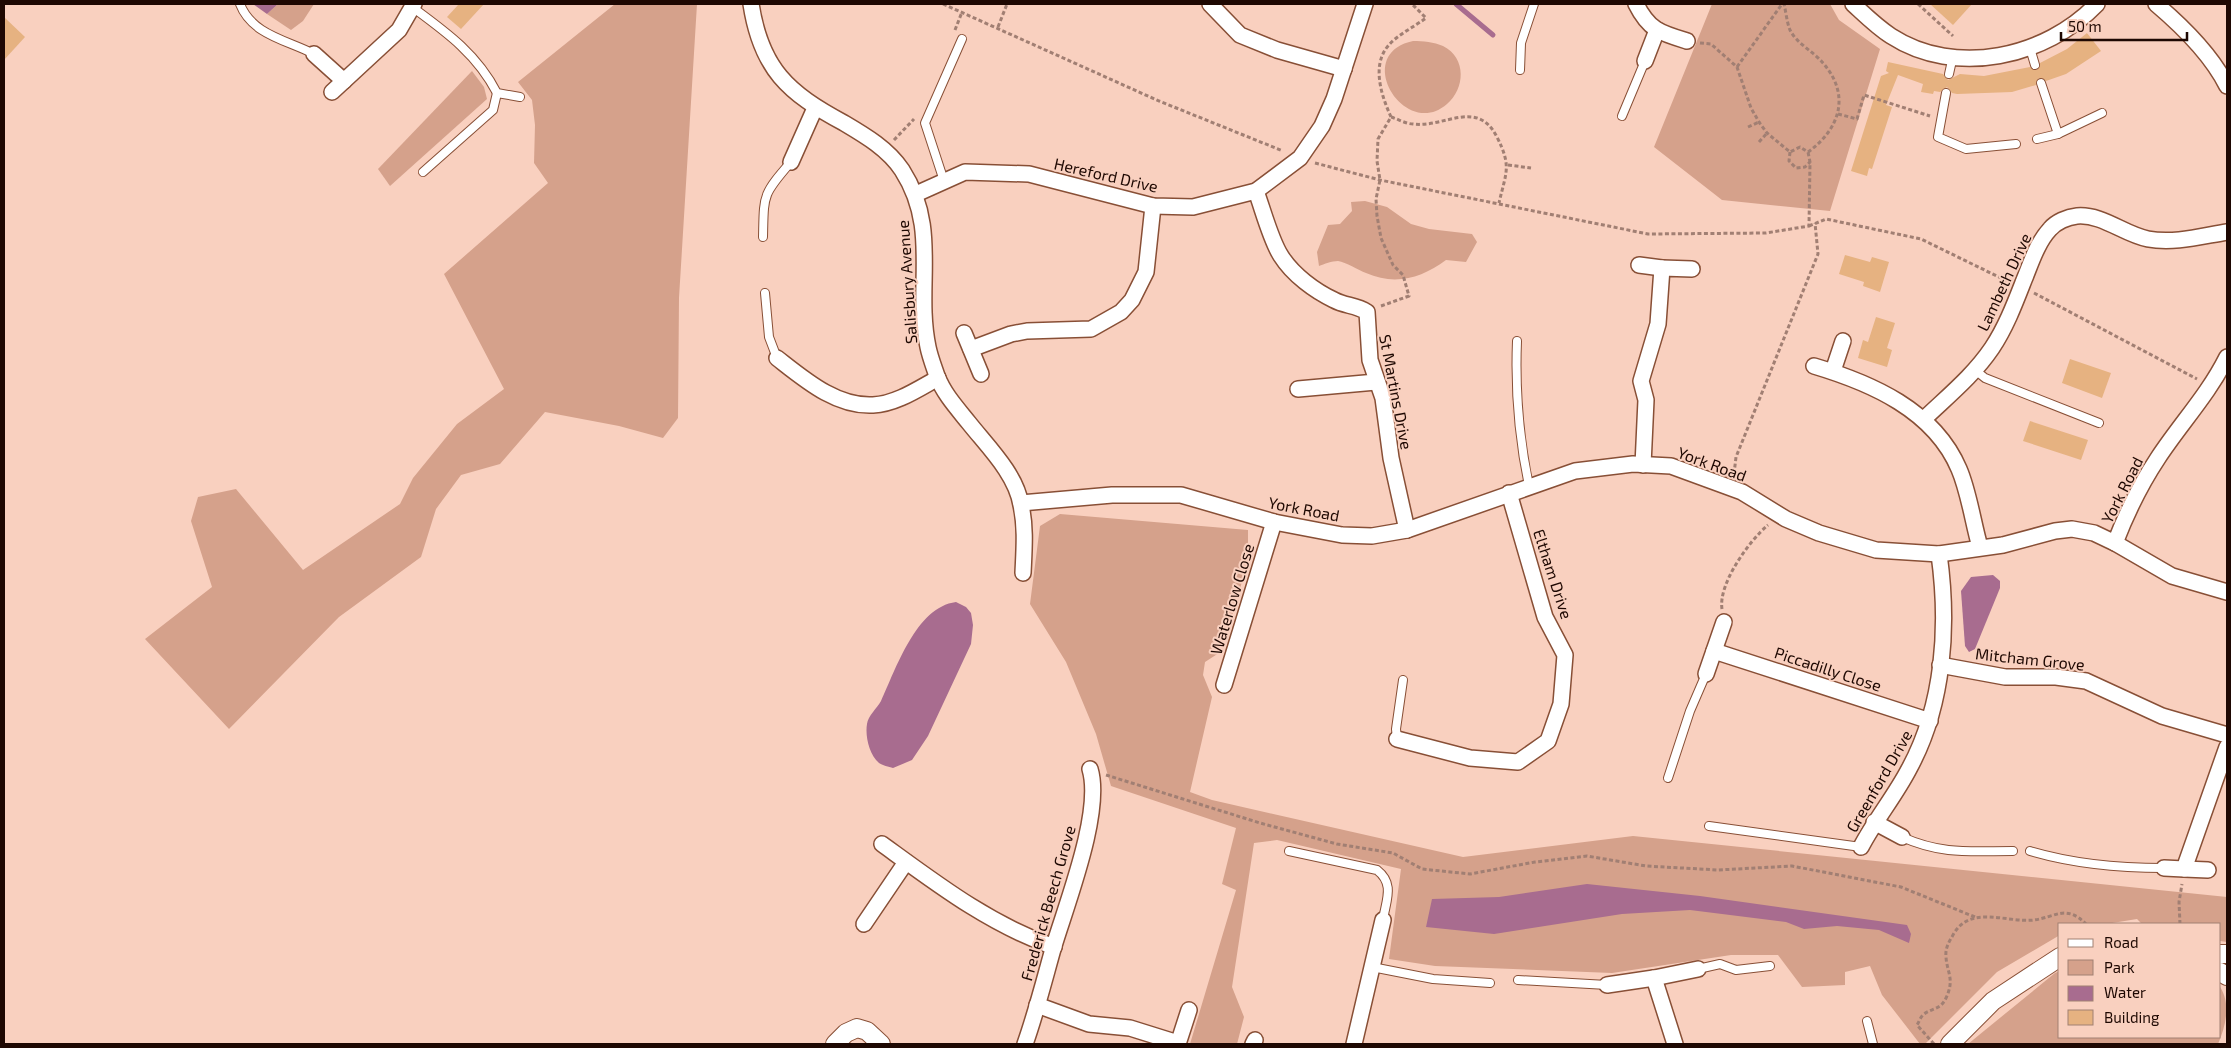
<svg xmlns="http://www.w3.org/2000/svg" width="2231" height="1048" viewBox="0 0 2231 1048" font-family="'Exo 2',sans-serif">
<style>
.green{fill:#d5a18b}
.water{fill:#a86c8f}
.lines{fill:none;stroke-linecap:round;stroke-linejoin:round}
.stream{stroke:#a86c8f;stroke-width:5}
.building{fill:#e6b281}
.service-casing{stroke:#884f36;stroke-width:10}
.minor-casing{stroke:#884f36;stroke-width:18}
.tertiary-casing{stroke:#884f36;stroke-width:20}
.path{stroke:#a17f73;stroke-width:3;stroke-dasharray:4 2.5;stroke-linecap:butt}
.service{stroke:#fff;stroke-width:8}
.minor{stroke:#fff;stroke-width:15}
.tertiary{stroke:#fff;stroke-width:18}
.labels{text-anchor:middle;stroke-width:4;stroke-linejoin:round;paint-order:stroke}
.street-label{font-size:16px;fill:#1e0802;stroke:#f9d0bf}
</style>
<rect width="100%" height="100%" fill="#f9d0bf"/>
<g class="green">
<polygon points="278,4 314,4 303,21 291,30 267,14"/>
<polygon points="615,4 697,4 679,298 678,418 663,438 619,426 545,412 500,464 461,475 436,509 421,557 339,617 229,729 145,639 212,587 191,521 198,497 236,489 303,570 400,504 413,478 457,424 504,389 444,274 548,183 534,163 535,125 532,100 518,82"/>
<polygon points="1712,4 1830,4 1839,20 1880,49 1830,211 1722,200 1654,147"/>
<path d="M1413,41c10,0 21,1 30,5 24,12 22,43 4,58 -42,37 -96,-50 -34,-63z"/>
<polygon points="472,71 484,87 487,99 390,186 378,169"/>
<path d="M1365,201l22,6 24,17 18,5 43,5 5,8 -11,20 -20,-2c-24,18 -51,26 -80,13 -8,-3 -20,-11 -28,-12 -6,0 -14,3 -19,5l-2,-14 11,-27 12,-1 12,-13 -1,-9z"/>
<polygon points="1060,514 1248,530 1248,561 1222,651 1205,662 1203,675 1212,697 1190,792 1212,800 1463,857 1633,836 2227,897 2227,942 2220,941 2220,924 2142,924 2137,919 2106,924 2060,924 2060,935 1997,972 1925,1044 1920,1044 1882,995 1870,966 1845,972 1845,985 1802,987 1778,955 1731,955 1612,973 1435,966 1389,959 1401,869 1277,840 1254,843 1232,987 1244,1017 1237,1044 1190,1044 1236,890 1222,884 1236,828 1111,786 1096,734 1066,662 1030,604 1040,526"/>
<path d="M2060,971v66h160v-50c11,16 6,39 -2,57h-250l87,-71z"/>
</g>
<g class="water">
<polygon points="253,4 278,4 267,14"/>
<polygon points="1993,575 2000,581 2000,588 1975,649 1969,652 1965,646 1961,591 1971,577"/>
<path d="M956,602l10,5 5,6 2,12 -2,19 -43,92 -16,24 -19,8c-4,-1 -11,-3 -14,-5 -10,-9 -14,-27 -12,-39 1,-8 10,-16 14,-23 15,-32 35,-94 75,-99z"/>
<polygon points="1587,884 1700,896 1907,925 1911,934 1909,943 1879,930 1837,926 1804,929 1786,922 1690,910 1622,914 1494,934 1426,927 1432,899 1499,897"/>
</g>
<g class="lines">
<polyline class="stream" points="1456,4 1493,35"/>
</g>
<g class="building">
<polygon points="459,4 484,4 461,29 447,17"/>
<polygon points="1930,4 1972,4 1953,25"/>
<polygon points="4,17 25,37 4,60"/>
<polygon points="2087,33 2101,51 2066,74 2046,81 2039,78 2036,85 2012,92 1957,94 1952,93 1947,87 1940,92 1934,91 1933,94 1921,92 1923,84 1898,75 1886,105 1892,107 1872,169 1869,168 1867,176 1851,171 1881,76 1889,73 1886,71 1888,62 1943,74 1948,80 1960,74 1984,76 2030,67 2036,70 2039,68 2040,63 2067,49"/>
<polygon points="1845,255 1870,262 1872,257 1889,262 1880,292 1863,286 1864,282 1839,274"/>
<polygon points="1876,317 1895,323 1887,348 1892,350 1887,367 1858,358 1863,340 1868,342"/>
<polygon points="2070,359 2111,373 2102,398 2062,383"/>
<polygon points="2030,421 2088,440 2081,460 2023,441"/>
</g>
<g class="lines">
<g class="service-casing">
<g id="service">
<path d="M240,4c12,31 47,36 74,50"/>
<path d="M412,7c34,25 65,47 85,86l23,4"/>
<polyline points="2030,48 2035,65"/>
<polyline points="1520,70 1521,43 1534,4"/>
<polyline points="1949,74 1953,56"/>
<polyline points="2041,83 2058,134 2102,113"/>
<polyline points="1946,93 1938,137 1966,149 2016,144"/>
<polyline points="1622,116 1645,61"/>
<polyline points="2037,139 2058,134"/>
<polyline points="423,172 493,110 497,93"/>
<polyline points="944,181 925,123 962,39"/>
<path d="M763,237c1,-42 -1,-42 28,-75"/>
<polyline points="765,293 769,337 777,358"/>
<path d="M1517,341c-2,49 2,97 12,145"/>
<polyline points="1975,370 1985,378 2099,423"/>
<polyline points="1397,739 1396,729 1403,680"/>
<polyline points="1668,778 1690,711 1706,674"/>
<polyline points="1709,826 1861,847"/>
<path d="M1902,837c40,18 69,14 111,14"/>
<path d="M1289,851l88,19c18,14 9,30 6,50"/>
<path d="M2030,851c44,13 87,17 134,17"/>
<polyline points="1372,967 1433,979 1490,983"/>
<polyline points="1698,969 1720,964 1736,970 1770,966"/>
<polyline points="1518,980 1607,985"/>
<polyline points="1867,1021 1873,1044"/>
</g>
</g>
<g class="minor-casing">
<g id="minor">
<path d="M751,4c10,65 37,89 93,119 22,13 44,26 58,47 38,59 13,115 26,177 2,10 6,20 9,29 7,18 20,32 32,47 19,24 47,51 52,82 5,23 3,45 2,68"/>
<polyline points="1210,4 1240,35 1277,50 1344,69"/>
<path d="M1636,4c13,26 24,29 51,37"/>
<path d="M1853,4c12,11 24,23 38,32 65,42 155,21 206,-32"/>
<path d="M2156,4c26,22 56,52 71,82"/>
<polyline points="314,54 344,81"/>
<polyline points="1645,61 1657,30"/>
<polyline points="332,92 399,30 414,4"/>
<polyline points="791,162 815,108"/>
<path d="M1256,191c7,19 15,50 25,65 12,19 34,35 53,44 11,6 22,5 33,12l3,48 13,38 8,60 16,72"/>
<polyline points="916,194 965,172 1029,174 1153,206 1193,207 1256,191 1300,158 1322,126 1334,99 1365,4"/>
<polyline points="1639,265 1662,268"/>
<polyline points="964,333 981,374"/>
<polyline points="971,349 1011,334 1027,331 1091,329 1121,312 1132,300 1146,272 1153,206"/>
<path d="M777,358c27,21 59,49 96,47 23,-1 45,-16 65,-27"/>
<path d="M1814,366c57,17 120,44 145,103 10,23 14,54 21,78"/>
<polyline points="1833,371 1843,341"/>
<polyline points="1298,389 1376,382"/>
<path d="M1924,419c24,-23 49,-43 68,-71 14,-21 23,-45 32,-68 7,-17 13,-37 26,-51 6,-7 17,-12 27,-13 26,-2 46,18 71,23 26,5 54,-3 79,-7"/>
<polyline points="1643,465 1646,400 1641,381 1658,324 1662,268 1692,269"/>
<path d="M1021,503l91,-8h69l93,27 68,13 30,1 35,-6 168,-59 58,-7 38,2 71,26 44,27 33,14 57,17 63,4 64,-9 52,-14 17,-2 22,4 21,10c12,-31 25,-58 43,-85 23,-35 50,-63 69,-101"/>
<polyline points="2115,543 2172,576 2227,592"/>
<polyline points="1714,651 1930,721"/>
<polyline points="1940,665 2005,677 2056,677 2086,681 2162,716 2227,735"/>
<polyline points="1706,674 1724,622"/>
<polyline points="1224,685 1274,522"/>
<polyline points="1397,739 1470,758 1518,762 1548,741 1561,704 1565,655 1545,617 1509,493"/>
<polyline points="1874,822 1902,837"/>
<path d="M882,844c55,40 107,80 172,103"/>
<path d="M1861,847c14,-27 34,-51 48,-78 35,-64 40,-143 30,-215"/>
<polyline points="2164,868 2184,869 2227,747"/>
<polyline points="2184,869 2208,870"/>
<polyline points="864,924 906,862"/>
<polyline points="1654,978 1675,1044"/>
<polyline points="1607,985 1654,978 1698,969"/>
<polyline points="1037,1005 1089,1024 1130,1028 1178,1043"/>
<path d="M1025,1044c11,-31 19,-63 28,-95 13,-44 50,-137 37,-180"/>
<polyline points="1178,1044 1189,1010"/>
<polyline points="1253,1044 1255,1040"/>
<polyline points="1354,1044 1383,920"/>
</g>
</g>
<g class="tertiary-casing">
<g id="tertiary">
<polyline points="2220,954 2227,954"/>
<polyline points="2220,972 2227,976"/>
<polyline points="835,1044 846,1033 857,1028 867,1031 881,1044"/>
<polyline points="1950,1044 1993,1001 2060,957"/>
</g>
</g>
<g class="path">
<polyline points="943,4 1159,101 1283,151"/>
<polyline points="1918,4 1953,36"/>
<polyline points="998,27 1007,4"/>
<polyline points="955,30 962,12"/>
<path d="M1700,43l11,1 26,23 14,41 8,14 8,11 23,19 10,-5 8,5c32,-23 43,-57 15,-89 -9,-11 -27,-20 -33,-33 -3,-7 -4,-18 -6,-26"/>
<polyline points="1737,67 1782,4"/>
<polyline points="1838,114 1857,119 1864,95 1930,116"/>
<path d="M1391,117c-9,-20 -20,-51 -3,-71 9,-11 26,-19 38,-28l-14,-14"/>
<polyline points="1748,127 1759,122"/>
<polyline points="894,140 914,119"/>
<polyline points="1759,142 1767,133"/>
<polyline points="1790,152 1789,161 1796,168 1805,167 1810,162"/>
<polyline points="1315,163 1380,180 1648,234 1766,233 1809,226 1810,162 1808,152"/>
<polyline points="1508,165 1531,168"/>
<polyline points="1809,226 1826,219 1921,239 2007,281"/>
<polyline points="2034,293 2197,379"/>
<path d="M1381,306l28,-10 -6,-21 -10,-10 -12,-27 -4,-22 -1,-17 4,-19 -3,-19 1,-22 13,-22c7,2 15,7 22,7 32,4 64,-26 84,13 15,30 9,35 2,66"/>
<polyline points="1734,474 1736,457 1818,254 1815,223"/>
<path d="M1722,609c-4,-25 27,-68 46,-84"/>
<polyline points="1106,775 1260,823 1337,844 1393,853 1422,869 1470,874 1535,862 1587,856 1646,866 1718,870 1792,866 1901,887 1975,917"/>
<polyline points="2180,924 2179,902 2182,884"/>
<path d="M1934,1044l-17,-19c2,-3 3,-7 6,-10 7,-7 17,-4 23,-17 9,-19 1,-25 0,-41 -1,-9 3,-15 7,-22 17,-31 53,-12 81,-15 22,-3 32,-16 52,4"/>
</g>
<use href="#service" class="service"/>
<use href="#minor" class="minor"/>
<use href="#tertiary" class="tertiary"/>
</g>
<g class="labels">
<g class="street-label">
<text transform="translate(1106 175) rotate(13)" y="6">Hereford Drive</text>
<text transform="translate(907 282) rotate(-94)" y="6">Salisbury Avenue</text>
<text transform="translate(2004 282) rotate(-65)" y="6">Lambeth Drive</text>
<text transform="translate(1396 392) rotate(79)" y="6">St Martins Drive</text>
<text transform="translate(1712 464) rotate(20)" y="6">York Road</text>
<text transform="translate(2122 490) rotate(-63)" y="6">York Road</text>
<text transform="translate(1304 509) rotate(11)" y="6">York Road</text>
<text transform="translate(1553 574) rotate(72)" y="6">Eltham Drive</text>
<text transform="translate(1232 599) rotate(-73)" y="6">Waterlow Close</text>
<text transform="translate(2030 659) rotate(6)" y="6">Mitcham Grove</text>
<text transform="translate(1828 669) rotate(18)" y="6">Piccadilly Close</text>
<text transform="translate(1879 781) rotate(-60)" y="6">Greenford Drive</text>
<text transform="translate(1048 903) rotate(-74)" y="6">Frederick Beech Grove</text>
</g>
</g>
<rect width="2231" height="1048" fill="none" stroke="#1e0802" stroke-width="10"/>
<rect x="2058" y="923" width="162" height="115" fill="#f9d0bf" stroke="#a18073"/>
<rect x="2068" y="939" width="25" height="8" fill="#ffffff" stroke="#a18073"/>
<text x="2104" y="948" font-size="15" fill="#1e0802">Road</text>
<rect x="2068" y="960" width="25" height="15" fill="#d5a18b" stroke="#a18073"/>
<text x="2104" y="973" font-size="15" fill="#1e0802">Park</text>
<rect x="2068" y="986" width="25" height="15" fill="#a86c8f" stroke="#a18073"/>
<text x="2104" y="998" font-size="15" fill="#1e0802">Water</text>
<rect x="2068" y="1010" width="25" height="15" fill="#e6b281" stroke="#a18073"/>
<text x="2104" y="1023" font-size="15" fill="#1e0802">Building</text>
<path d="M2061 32v8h126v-8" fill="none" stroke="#1e0802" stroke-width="2.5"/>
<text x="2068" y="32" font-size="15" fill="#1e0802" stroke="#f9d0bf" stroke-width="4" paint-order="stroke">50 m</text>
</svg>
